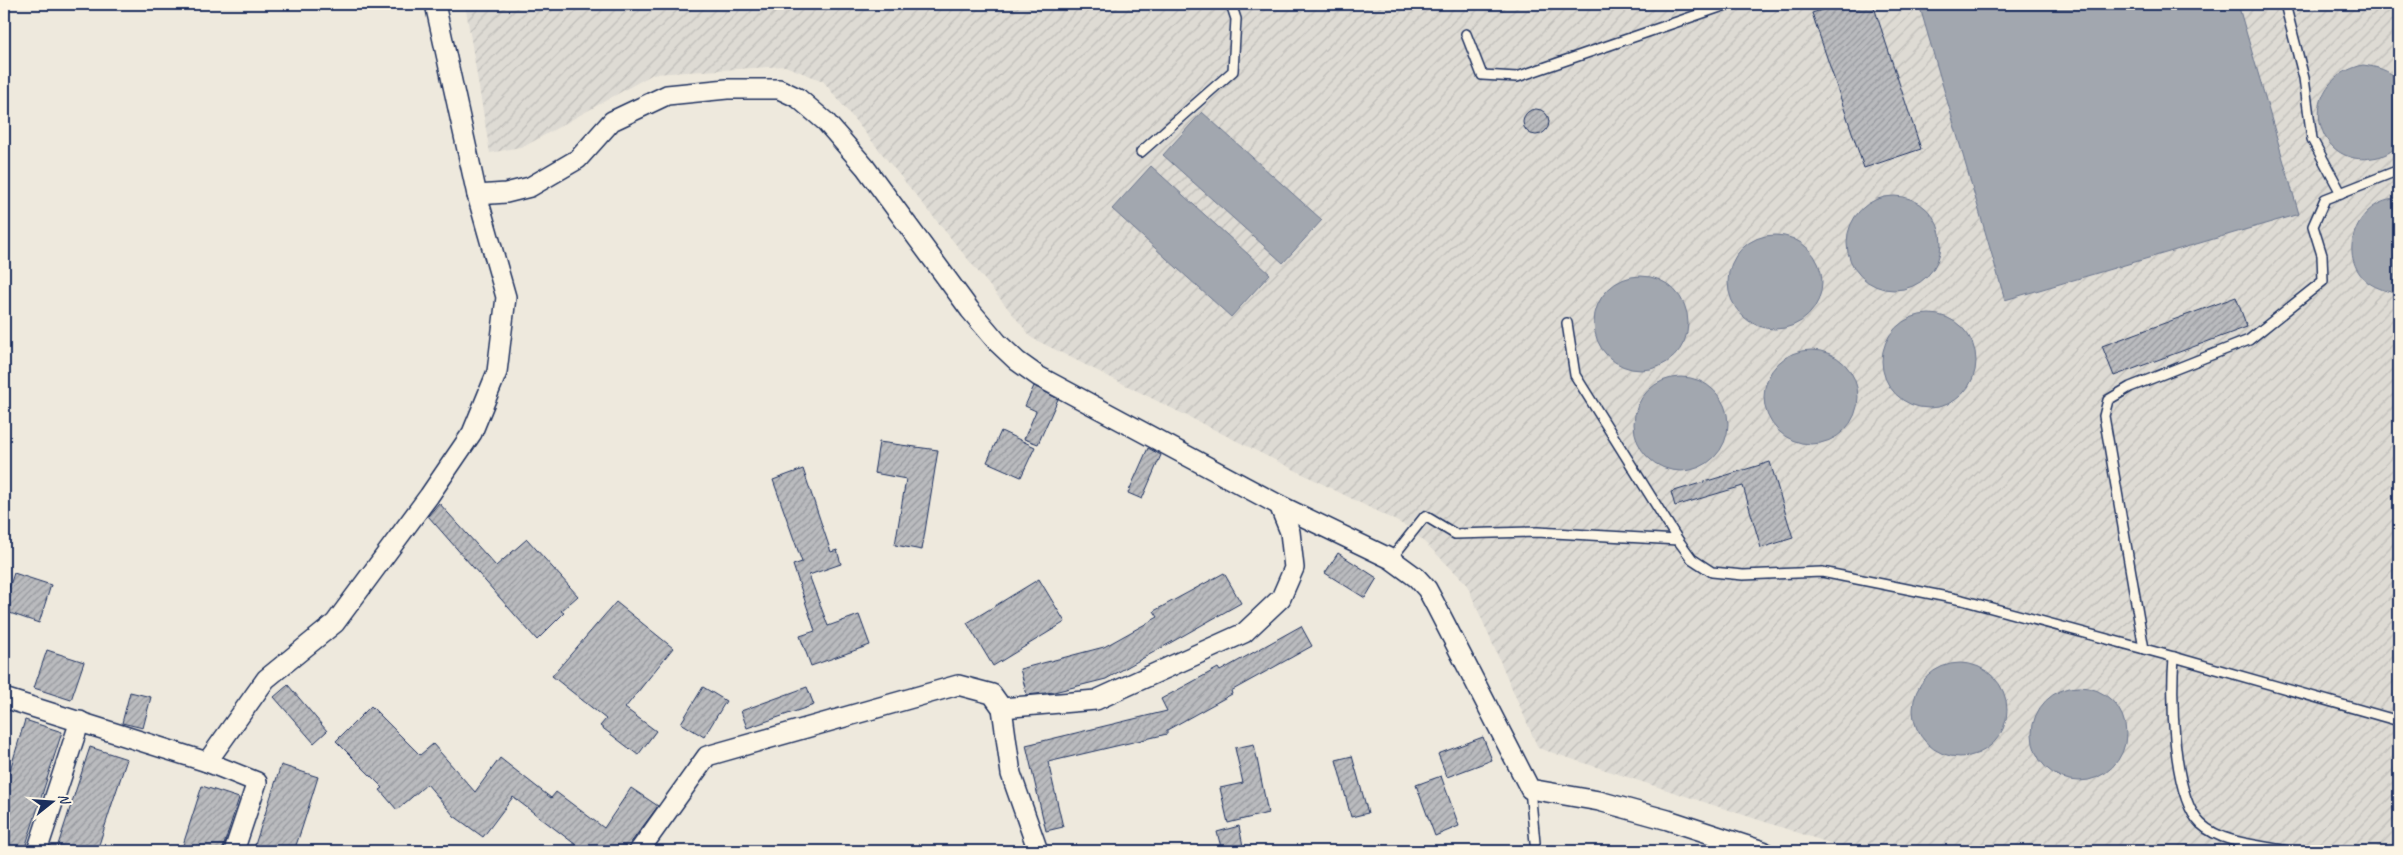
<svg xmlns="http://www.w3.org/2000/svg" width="2403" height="855" viewBox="0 0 2403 855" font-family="Caveat,sans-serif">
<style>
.industrial{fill:url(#industrial-furrows)}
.water{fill:#a2a7af;stroke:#6c778f}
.building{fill:url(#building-hatch);stroke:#1b2f5e}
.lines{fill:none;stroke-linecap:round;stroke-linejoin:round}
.lane-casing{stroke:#1b2f5e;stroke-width:12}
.street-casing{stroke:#1b2f5e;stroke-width:22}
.lane{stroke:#fcf5e5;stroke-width:9}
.street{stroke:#fcf5e5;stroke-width:19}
</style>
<defs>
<pattern id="industrial-furrows" width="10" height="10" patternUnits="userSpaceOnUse" patternTransform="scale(1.25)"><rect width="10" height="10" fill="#dedbd4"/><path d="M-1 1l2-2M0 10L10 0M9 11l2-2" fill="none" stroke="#bebcb8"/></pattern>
<pattern id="building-hatch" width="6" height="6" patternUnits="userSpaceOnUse" patternTransform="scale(1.25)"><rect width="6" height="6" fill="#babbbe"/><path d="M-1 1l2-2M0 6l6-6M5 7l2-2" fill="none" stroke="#96989e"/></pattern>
</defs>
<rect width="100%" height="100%" fill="#eee9dd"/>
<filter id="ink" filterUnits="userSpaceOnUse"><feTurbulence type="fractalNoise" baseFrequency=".02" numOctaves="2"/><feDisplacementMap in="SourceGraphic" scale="10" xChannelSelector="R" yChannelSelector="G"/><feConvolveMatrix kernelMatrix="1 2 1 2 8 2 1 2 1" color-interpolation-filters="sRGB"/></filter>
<g filter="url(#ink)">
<polygon class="industrial" points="465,4 2399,4 2399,851 1854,851 1538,748 1466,583 1414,532 1406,526 1032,338 823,81 785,66 653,74 525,146 490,153"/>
<g class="water">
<polygon points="1919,4 2238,4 2299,214 2005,300"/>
<path d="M2363,65c15,2 25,5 36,15v64c-7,8 -16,13 -27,14 -58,10 -78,-77 -9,-93z"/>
<polygon points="1202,112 1322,220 1283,263 1163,155"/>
<polygon points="1151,166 1270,274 1231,317 1112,209"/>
<circle cx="1894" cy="243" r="47"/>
<path d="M2399,199v94l-1,1c-11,-3 -20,-5 -29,-11 -35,-26 -12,-85 30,-84z"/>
<circle cx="1775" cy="282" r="47"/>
<circle cx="1641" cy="323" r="47"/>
<circle cx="1929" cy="361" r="47"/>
<circle cx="1811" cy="397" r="47"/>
<circle cx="1681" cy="424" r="47"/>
<circle cx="1960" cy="710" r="47"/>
<circle cx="2079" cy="734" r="47"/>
</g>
<g class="building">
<polygon points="1840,4 1873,4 1921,149 1864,168 1812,13"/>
<circle cx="1536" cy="122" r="13"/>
<polygon points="2236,297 2247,327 2114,376 2102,346"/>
<polygon points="1034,386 1058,399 1038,444 1024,439 1036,411 1025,406"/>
<polygon points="1001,431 1035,447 1021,477 987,462"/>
<polygon points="879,442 938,450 922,550 895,545 906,479 874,473"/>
<polygon points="1148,448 1161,455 1142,499 1128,493"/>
<polygon points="1770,462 1793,538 1761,548 1743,486 1675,506 1671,492"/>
<polygon points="803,469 831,552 837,550 841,564 809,575 828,626 859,615 870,645 811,666 800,636 815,631 793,565 802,562 773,480"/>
<polygon points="439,503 496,566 527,539 578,596 561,611 564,613 537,640 428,516"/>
<polygon points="1338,553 1377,578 1365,598 1325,573"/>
<polygon points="14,573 51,585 39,623 4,611 4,603"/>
<polygon points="1224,573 1241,603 1106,679 1054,692 1027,695 1020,669 1104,647 1158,617 1154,611"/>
<polygon points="1039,579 1065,622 993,666 967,623"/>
<polygon points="616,602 673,648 625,708 656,731 638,755 600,726 606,719 552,676"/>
<polygon points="1301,626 1312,646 1231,691 1232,694 1167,730 1167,734 1048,762 1063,827 1046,831 1026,745 1167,711 1161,699 1218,668 1220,671"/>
<polygon points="47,650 84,662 71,700 34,688"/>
<polygon points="288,685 327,731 314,743 274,697"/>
<polygon points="703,687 726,701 704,737 681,723"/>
<polygon points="807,687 814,705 747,728 741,711"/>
<polygon points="130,692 151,697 143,728 122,723"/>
<polygon points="371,706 420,755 433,744 475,792 500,758 551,798 556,792 604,828 631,788 658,806 630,844 628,851 584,851 513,797 483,837 454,816 427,784 397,810 380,790 383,788 336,741"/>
<polygon points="25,720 62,732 24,851 4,851 4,790"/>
<polygon points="1483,737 1492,760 1447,777 1438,754"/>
<polygon points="1254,744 1268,813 1228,823 1220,788 1243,783 1235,748"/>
<polygon points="90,747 127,759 113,801 97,851 56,851"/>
<polygon points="1352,756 1368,813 1351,817 1336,760"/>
<polygon points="281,765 318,777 302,828 294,851 253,851"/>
<polygon points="1441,776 1459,826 1435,836 1416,785"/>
<polygon points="202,786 239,798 222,851 181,851"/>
<polygon points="1239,826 1244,851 1222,851 1217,832"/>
</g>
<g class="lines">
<g class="lane-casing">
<g id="lane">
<polyline points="2285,4 2304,78 2312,139 2341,193"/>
<polyline points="1466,34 1482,75 1517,77 1729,4"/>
<polyline points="1141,152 1233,71 1236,19 1231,4"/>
<polyline points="1567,323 1575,375 1678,540 1692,559 1712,572 1743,575 1822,572 1962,600 2174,657 2399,721"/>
<polyline points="1391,559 1425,516 1455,534 1537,532 1678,540"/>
<polyline points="2144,649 2104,416 2108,400 2130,387 2249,340 2323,281 2322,255 2313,226 2325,199 2399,170"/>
<path d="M2174,657c-3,38 -2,140 27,167 21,20 61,21 87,27"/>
<polyline points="1530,789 1535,843"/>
</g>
</g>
<g class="street-casing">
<g id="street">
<polyline points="477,195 506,193 530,187 578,159 612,121 667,95 727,89 779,89 798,98 826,122 865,167 970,310 998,343 1017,361 1038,376 1279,505 1391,559 1417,578 1427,589 1436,606 1530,789 1599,801 1668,820 1763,851"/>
<polyline points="4,698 207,762 257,782 234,851"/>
<polyline points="1002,708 1096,700 1244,633 1281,598 1294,568 1290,532 1279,505"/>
<polyline points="207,762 266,679 335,623 429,496 472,433 497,372 506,297 477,195 435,4"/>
<polyline points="37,851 80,721"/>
<polyline points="639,851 707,756 958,685 992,694 1002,708 1011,774 1038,851"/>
</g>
</g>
<use href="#lane" class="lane"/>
<use href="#street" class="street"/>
</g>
</g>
<rect width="2403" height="855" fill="none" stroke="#fcf5e5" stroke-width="20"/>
<rect x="10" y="10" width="2383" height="835" fill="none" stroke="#1b2f5e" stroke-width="2" filter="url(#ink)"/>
<g transform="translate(52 802) rotate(73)" stroke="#fcf5e5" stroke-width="4" paint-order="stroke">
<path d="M0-4L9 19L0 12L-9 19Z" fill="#1b2f5e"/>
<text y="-8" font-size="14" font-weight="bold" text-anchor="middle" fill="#1b2f5e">N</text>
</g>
</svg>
